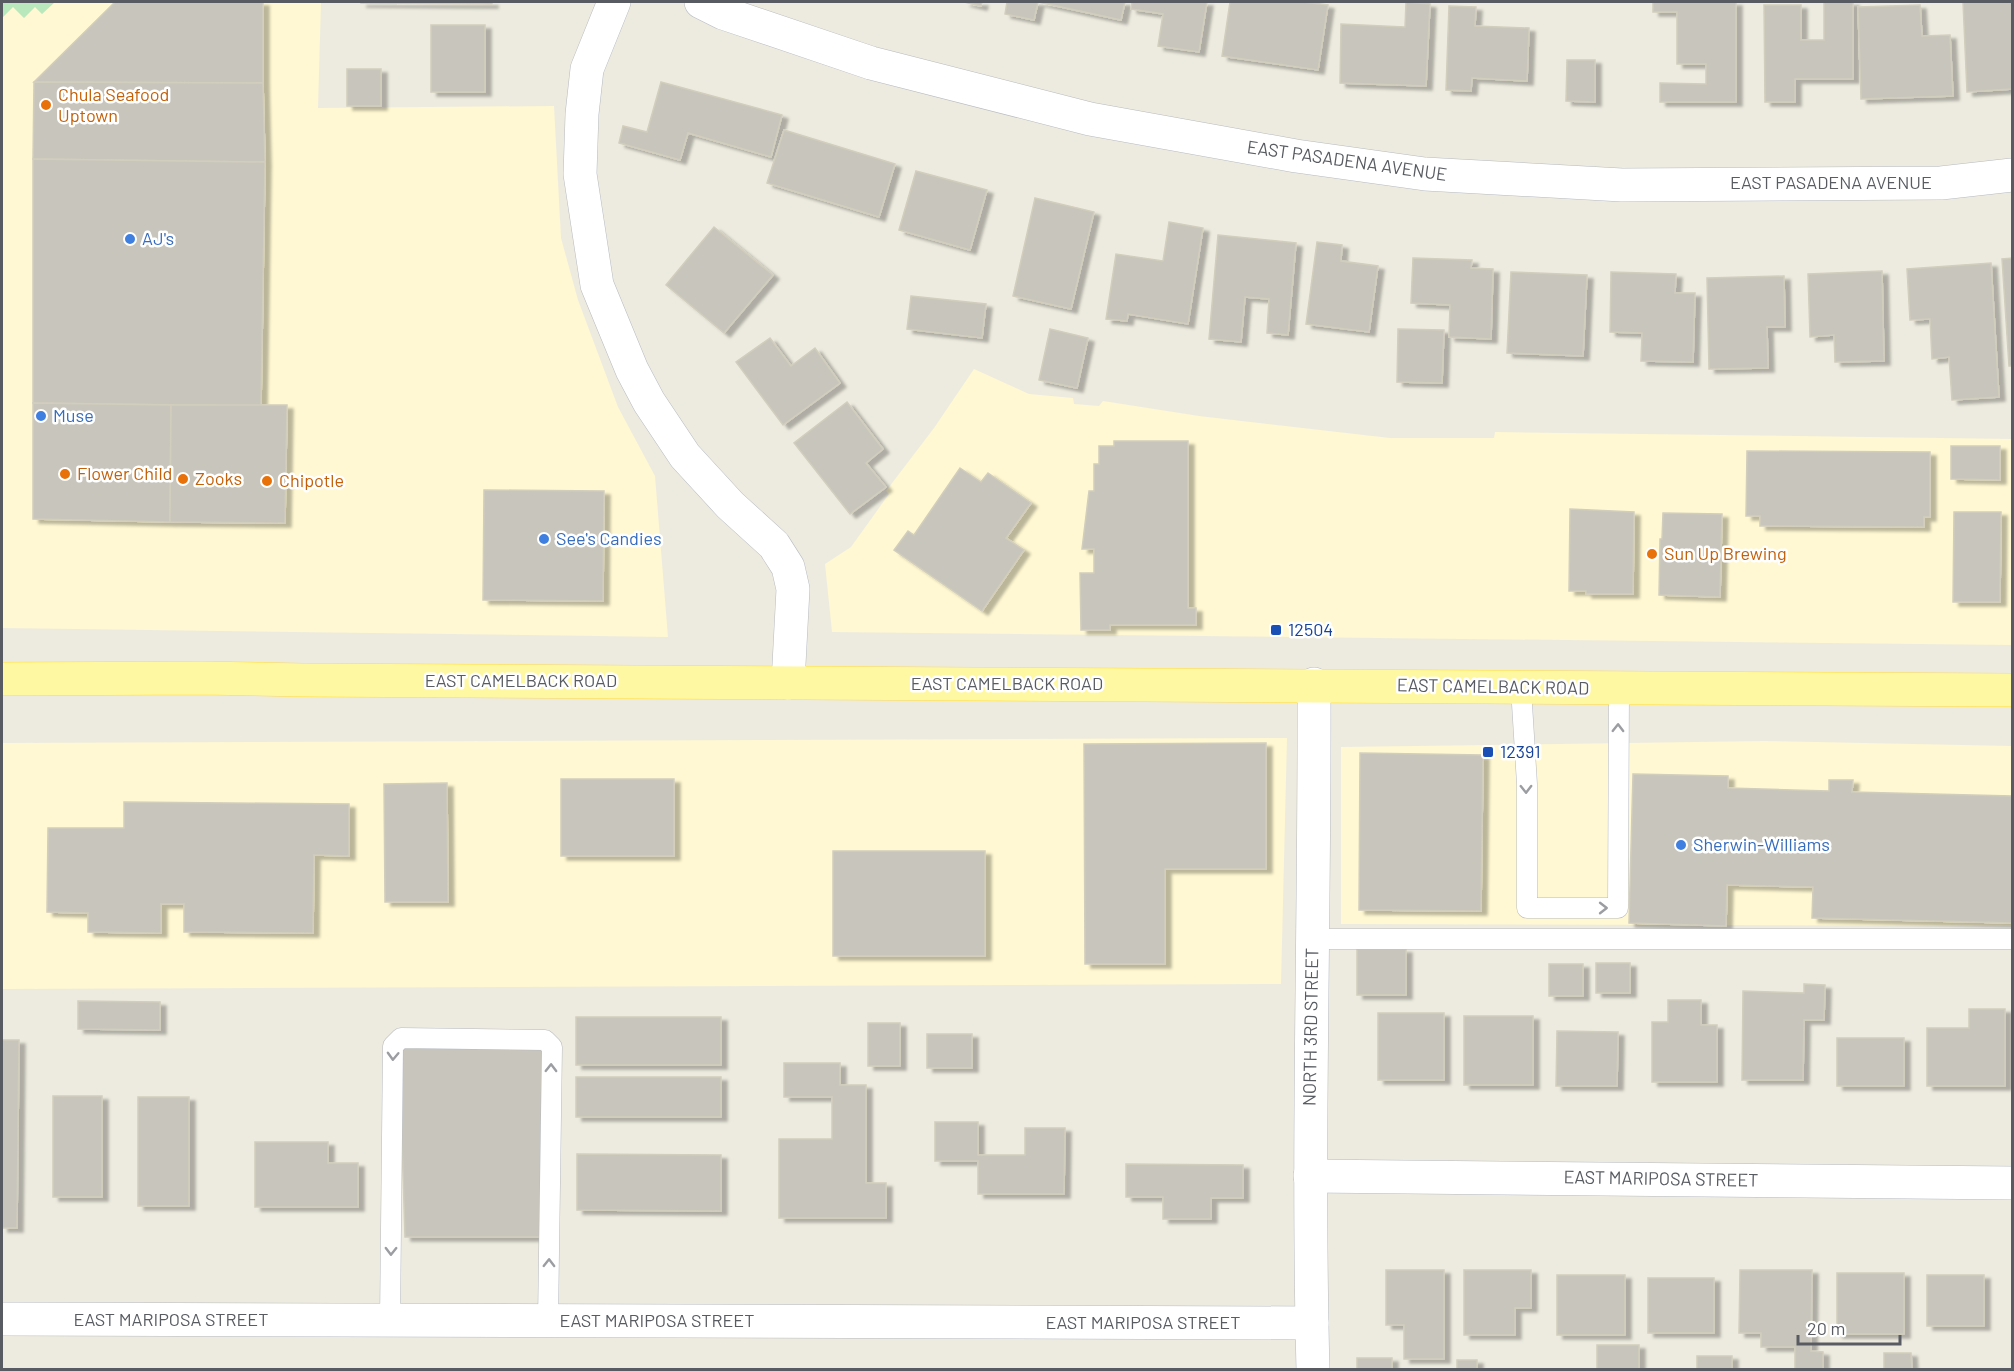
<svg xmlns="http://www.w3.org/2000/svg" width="2014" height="1371" viewBox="0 0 2014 1371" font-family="Barlow,sans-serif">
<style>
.commercial{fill:#fff8d2}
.green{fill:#b8e8bc}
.building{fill:#c8c5bc;stroke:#d2cebd;stroke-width:1.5;filter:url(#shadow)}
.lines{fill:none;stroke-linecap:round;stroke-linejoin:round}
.service-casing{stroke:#b7bac0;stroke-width:21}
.minor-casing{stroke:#b7bac0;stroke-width:34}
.primary-casing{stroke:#ffdb46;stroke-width:34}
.service{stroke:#fff;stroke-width:20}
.minor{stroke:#fff;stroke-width:33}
.primary{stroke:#fff8a2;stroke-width:33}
.oneway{stroke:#9b9da1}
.food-dot{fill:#e8710a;stroke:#fff;stroke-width:2}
.shop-dot{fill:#3f7fe0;stroke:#fff;stroke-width:2}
.transit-dot{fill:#1a4fb4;stroke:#fff;stroke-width:2}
.labels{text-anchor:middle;stroke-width:5;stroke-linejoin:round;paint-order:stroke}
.food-label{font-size:18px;fill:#c56008;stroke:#fff;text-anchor:start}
.street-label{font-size:18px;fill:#585c62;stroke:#fff}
.shop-label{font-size:18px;fill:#366cbe;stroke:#fff;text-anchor:start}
.transit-label{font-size:18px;fill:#164399;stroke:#fff;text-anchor:start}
</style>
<defs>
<filter id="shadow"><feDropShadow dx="6" dy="4" stdDeviation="1.5" flood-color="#0004"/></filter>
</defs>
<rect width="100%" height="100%" fill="#edebdf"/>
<g class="commercial">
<polygon points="2,2 321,2 318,108 554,106 561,238 578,300 618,407 655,476 668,637 2,628"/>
<polygon points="974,369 1029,394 1073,398 1074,404 1099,406 1103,401 1199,416 1390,438 1494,438 1495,432 2012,439 2012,645 832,632 825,564 851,547 889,494 886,491 934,428"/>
<polygon points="1287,738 1281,984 2,989 2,743"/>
<polygon points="1764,741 2012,746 2012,926 1341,924 1341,747"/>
</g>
<polygon class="green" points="2,2 55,2 42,14 35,7 24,18 13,7 3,17"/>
<g class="building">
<polygon points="115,2 263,2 263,83 34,82"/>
<polygon points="361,2 492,2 492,4 361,3"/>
<polygon points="964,2 982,2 981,6"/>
<polygon points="1007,2 1125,2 1121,20 1038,2 1034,20 1005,14"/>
<polygon points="1132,2 1207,2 1199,52 1158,46 1163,14 1131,9"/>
<polygon points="1230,2 1304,2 1328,5 1318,70 1222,56"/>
<polygon points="1406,2 1430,4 1426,86 1340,83 1341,24 1405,27"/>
<polygon points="1653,2 1736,2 1736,102 1660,102 1660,83 1706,84 1706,64 1677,64 1677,12 1653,12"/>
<polygon points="1824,2 1853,2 1853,79 1795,79 1795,102 1765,102 1764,5 1801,5 1801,40 1824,40"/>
<polygon points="1963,2 2012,2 2012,89 1967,92"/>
<polygon points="1920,5 1922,36 1950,35 1953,96 1861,99 1858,7"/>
<polygon points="1449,6 1476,7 1475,26 1529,28 1527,81 1472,78 1471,91 1446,90"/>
<rect x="431" y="25" width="54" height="67"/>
<polygon points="1567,60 1595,60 1595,102 1566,101"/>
<rect x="347" y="69" width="34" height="37"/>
<polygon points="34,82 263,83 265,162 33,159"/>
<polygon points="661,82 782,115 771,157 688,133 680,160 619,143 623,126 647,132"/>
<polygon points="784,130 895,164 879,217 767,183"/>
<polygon points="33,159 265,162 261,406 33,403"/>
<polygon points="916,171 987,190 970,250 899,230"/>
<polygon points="1035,198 1094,212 1071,309 1013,296"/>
<polygon points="1169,222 1203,228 1188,324 1128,314 1127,321 1106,319 1116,254 1163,261"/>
<polygon points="714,227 773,275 724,333 666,285"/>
<polygon points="1218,235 1296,243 1288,335 1267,333 1269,299 1245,297 1241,342 1209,339"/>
<polygon points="1317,242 1342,245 1341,261 1378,266 1369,332 1306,324"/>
<polygon points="1413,258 1472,260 1471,268 1493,269 1491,339 1449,337 1450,305 1411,303"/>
<polygon points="2012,258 2012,366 2009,366 2002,259"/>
<polygon points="1991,263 1999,397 1952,400 1949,357 1932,359 1930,319 1910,320 1907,269"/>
<polygon points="1882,271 1884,361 1835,362 1834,335 1810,337 1808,274"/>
<polygon points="1511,272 1587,275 1583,356 1507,353"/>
<polygon points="1611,272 1676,274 1675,293 1695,293 1693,362 1641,361 1642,333 1610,332"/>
<polygon points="1784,276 1785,327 1767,327 1768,368 1709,369 1707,278"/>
<polygon points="911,296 986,304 982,338 907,329"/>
<polygon points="1050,329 1088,338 1077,388 1039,380"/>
<polygon points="1398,329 1444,330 1442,383 1397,382"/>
<polygon points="770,338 791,366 815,348 840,383 783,425 736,362"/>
<polygon points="847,402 883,449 866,463 886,487 850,514 794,443"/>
<polygon points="33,403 171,405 170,522 33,519"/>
<polygon points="171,405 287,405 285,523 170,522"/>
<polygon points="1114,441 1188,441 1188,608 1196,608 1196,625 1110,625 1110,630 1081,630 1080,573 1094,573 1094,549 1082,549 1089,491 1094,491 1094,464 1099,464 1099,446 1114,446"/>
<polygon points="1951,446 2000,446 2000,480 1951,479"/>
<polygon points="1747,451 1930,452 1930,517 1924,517 1924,527 1760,526 1760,516 1746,516"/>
<polygon points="960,468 981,482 988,473 1031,503 1006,538 1024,550 982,611 894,550 908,531 914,535"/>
<polygon points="484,490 604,491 603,601 483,600"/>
<polygon points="1570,509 1634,512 1633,594 1586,594 1586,591 1569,591"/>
<polygon points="1954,512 2001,512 2000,602 1953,602"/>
<polygon points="1663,513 1722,514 1720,597 1659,595 1660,539 1662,539"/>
<polygon points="1266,743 1266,869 1165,869 1165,964 1085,964 1084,744"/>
<polygon points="1360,753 1483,755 1481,911 1359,910"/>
<polygon points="1633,774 1728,776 1728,788 1829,791 1829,780 1853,780 1852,792 2012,796 2012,923 1812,918 1813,887 1727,885 1726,926 1629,923"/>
<rect x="561" y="779" width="113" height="77"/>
<polygon points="447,783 448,902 385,902 384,784"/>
<polygon points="124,802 349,804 349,856 314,855 313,933 184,932 184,904 161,904 161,933 88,932 88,913 47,912 48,828 124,828"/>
<rect x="833" y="851" width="152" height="105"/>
<rect x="1357" y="949" width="49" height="46"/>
<rect x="1596" y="963" width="34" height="30"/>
<rect x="1549" y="964" width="34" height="32"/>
<polygon points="1804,984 1825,985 1824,1020 1804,1020 1803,1080 1742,1080 1743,991 1804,993"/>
<polygon points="1668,1000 1701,1000 1701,1025 1717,1025 1717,1082 1652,1082 1652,1022 1668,1022"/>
<polygon points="78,1001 160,1002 160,1030 78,1029"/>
<polygon points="1969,1009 2005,1009 2005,1086 1927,1086 1927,1028 1969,1028"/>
<rect x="1378" y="1013" width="66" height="67"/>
<rect x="1464" y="1016" width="69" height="69"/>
<rect x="576" y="1017" width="145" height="48"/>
<rect x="868" y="1023" width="32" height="43"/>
<polygon points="1557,1031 1618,1032 1617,1086 1556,1086"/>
<rect x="927" y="1034" width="45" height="34"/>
<rect x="1837" y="1038" width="67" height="48"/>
<polygon points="2,1040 19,1040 17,1228 2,1228"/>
<polygon points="399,1048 545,1048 544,1237 405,1237"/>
<polygon points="784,1063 840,1063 840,1085 866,1085 866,1183 886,1183 886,1218 779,1218 779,1139 832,1139 832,1097 784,1097"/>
<rect x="576" y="1077" width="145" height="40"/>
<rect x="53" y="1096" width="49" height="101"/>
<rect x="138" y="1097" width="51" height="109"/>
<polygon points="935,1122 978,1122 978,1155 1025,1155 1025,1128 1065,1128 1064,1194 978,1194 978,1161 935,1161"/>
<polygon points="255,1142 328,1142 328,1163 358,1163 358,1207 255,1207"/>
<polygon points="577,1154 721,1155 721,1211 577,1210"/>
<polygon points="1126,1164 1243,1165 1243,1198 1211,1198 1211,1219 1163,1219 1163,1197 1126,1197"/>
<polygon points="1386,1270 1444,1270 1444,1359 1404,1359 1404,1325 1386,1325"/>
<polygon points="1464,1270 1531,1270 1531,1308 1515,1308 1515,1335 1464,1335"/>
<polygon points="1740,1270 1812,1270 1811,1351 1823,1352 1823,1370 1795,1370 1795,1347 1761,1347 1761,1333 1739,1333"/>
<rect x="1837" y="1273" width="67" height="61"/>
<rect x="1557" y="1275" width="68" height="60"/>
<rect x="1927" y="1275" width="57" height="51"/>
<rect x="1648" y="1278" width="66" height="55"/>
<rect x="1597" y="1345" width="42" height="25"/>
<polygon points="1884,1353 1911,1353 1912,1370 1884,1370"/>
<rect x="1697" y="1356" width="35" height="14"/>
<rect x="1357" y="1358" width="35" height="12"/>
<rect x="1457" y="1360" width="20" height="10"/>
</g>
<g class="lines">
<g class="service-casing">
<g id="service">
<polyline points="1521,688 1527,784 1527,908 1618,908 1619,688"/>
<polyline points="1312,939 2012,939"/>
<polyline points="390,1320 393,1046 401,1038 545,1040 552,1047 548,1321"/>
</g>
</g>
<g class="minor-casing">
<g id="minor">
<polyline points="614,2 587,69 582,114 580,174 597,285 632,370 649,402 685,456 730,505 774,545 788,567 793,589 788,683"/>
<polyline points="701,2 723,13 871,63 1090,119 1296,156 1425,174 1622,185 1941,183 2012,175"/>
<polyline points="1310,1176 2012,1183"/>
<polyline points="2,1319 1312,1323"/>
<path d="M1313,1370c-6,-229 2,-457 1,-686"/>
</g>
</g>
<g class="primary-casing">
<path id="primary" d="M2,679l201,-1 100,2c570,0 1140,8 1709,10"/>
</g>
<use href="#service" class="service"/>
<use href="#minor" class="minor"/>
<use href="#primary" class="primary"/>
</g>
<defs><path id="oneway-chevron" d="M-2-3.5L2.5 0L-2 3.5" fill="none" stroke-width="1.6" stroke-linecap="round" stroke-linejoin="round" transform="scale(1.5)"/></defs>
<g class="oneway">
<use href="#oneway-chevron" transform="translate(1618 728) rotate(-89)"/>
<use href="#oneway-chevron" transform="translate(1526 789) rotate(89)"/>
<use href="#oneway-chevron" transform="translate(1603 908)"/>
<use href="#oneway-chevron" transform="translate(393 1056) rotate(92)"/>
<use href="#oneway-chevron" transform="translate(551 1068) rotate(-89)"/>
<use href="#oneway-chevron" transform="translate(391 1251) rotate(91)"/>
<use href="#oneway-chevron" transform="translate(549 1263) rotate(-89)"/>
</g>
<g class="food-dot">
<circle cx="46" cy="105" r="6"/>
<circle cx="65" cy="474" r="6"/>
<circle cx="183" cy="479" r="6"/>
<circle cx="267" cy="481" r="6"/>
<circle cx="1652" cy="554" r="6"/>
</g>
<g class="shop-dot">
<circle cx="130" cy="239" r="6"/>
<circle cx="41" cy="416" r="6"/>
<circle cx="544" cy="539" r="6"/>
<circle cx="1681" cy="845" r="6"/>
</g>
<g class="transit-dot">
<rect x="1270" y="624" width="12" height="12" rx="3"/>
<rect x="1482" y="746" width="12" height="12" rx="3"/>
</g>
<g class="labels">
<g class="food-label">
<text x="58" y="101">Chula Seafood<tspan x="58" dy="21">Uptown</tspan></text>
<text x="77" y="480">Flower Child</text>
<text x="195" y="485">Zooks</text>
<text x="279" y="487">Chipotle</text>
<text x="1664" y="560">Sun Up Brewing</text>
</g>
<g class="street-label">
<text transform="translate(1347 161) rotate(8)" y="6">EAST PASADENA AVENUE</text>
<text x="1831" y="189">EAST PASADENA AVENUE</text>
<text x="521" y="687">EAST CAMELBACK ROAD</text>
<text x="1007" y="690">EAST CAMELBACK ROAD</text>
<text transform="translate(1493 687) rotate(1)" y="6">EAST CAMELBACK ROAD</text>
<text transform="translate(1311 1027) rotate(-89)" y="6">NORTH 3RD STREET</text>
<text transform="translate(1661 1179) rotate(1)" y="6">EAST MARIPOSA STREET</text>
<text x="171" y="1326">EAST MARIPOSA STREET</text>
<text x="657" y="1327">EAST MARIPOSA STREET</text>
<text x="1143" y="1329">EAST MARIPOSA STREET</text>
</g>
<g class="shop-label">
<text x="142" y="245">AJ's</text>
<text x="53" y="422">Muse</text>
<text x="556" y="545">See's Candies</text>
<text x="1693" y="851">Sherwin-Williams</text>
</g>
<g class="transit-label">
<text x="1288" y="636">12504</text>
<text x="1500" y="758">12391</text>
</g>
</g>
<rect width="2014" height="1371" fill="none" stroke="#585c62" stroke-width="6"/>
<path d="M1798 1335v9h102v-9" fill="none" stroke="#585c62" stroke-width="3"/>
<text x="1807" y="1335" font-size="18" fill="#585c62" stroke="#ffffff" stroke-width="4.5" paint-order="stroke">20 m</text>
</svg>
